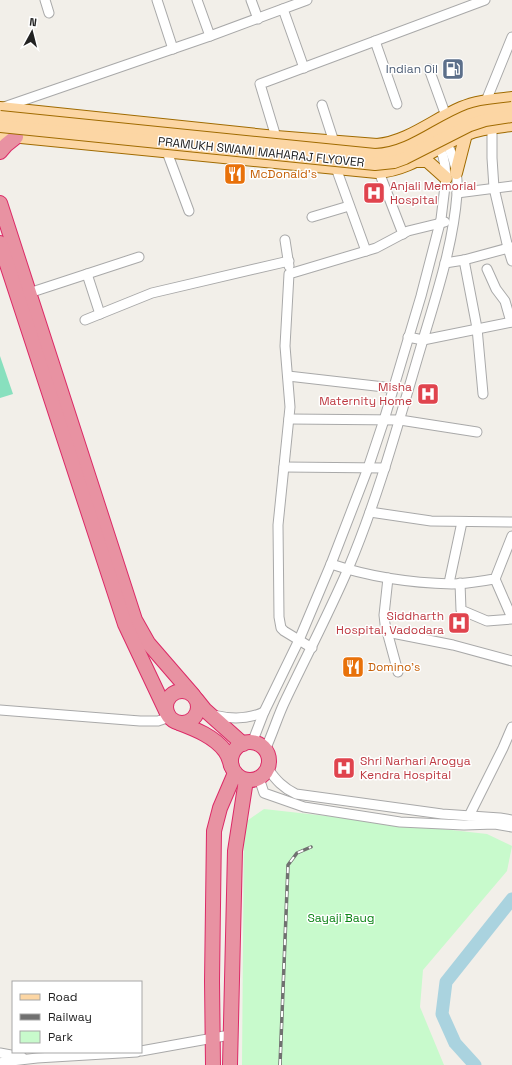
<svg xmlns="http://www.w3.org/2000/svg" width="512" height="1065" viewBox="0 0 512 1065" font-family="'Space Grotesk',sans-serif">
<style>
.park{fill:#c8facc}
.pitch{fill:#88e0be}
.lines{fill:none;stroke-linecap:round;stroke-linejoin:round}
.river{stroke:#aad3df;stroke-width:13}
.minor-casing{stroke:#a9a9a9;stroke-width:11}
.major-casing{stroke:#a06b00;stroke-width:14}
.highway-casing{stroke:#dc2a67;stroke-width:16}
.minor{stroke:#fff;stroke-width:9}
.major{stroke:#fcd6a4;stroke-width:12}
.highway{stroke:#e892a2;stroke-width:14}
.rail-casing{stroke:#707070;stroke-width:3.5}
.rail{stroke:#fff;stroke-width:2;stroke-dasharray:6;stroke-linecap:butt}
.major-bridge-casing{stroke:#a06b00;stroke-width:14;stroke-linecap:butt}
.major-bridge{stroke:#fcd6a4;stroke-width:12}
.labels{text-anchor:middle;stroke-width:3;stroke-linejoin:round;paint-order:stroke}
.service-label{font-size:12px;fill:#4e5e75;stroke:#fff;text-anchor:end}
.street-label{font-size:12px;fill:#222;stroke:#fff}
.food-label{font-size:12px;fill:#c56008;stroke:#fff;text-anchor:start}
.health-label{font-size:12px;fill:#be3a42;stroke:#fff;text-anchor:start}
.park-label{font-size:12px;fill:#0c8416;stroke:#fff}
</style>
<rect width="100%" height="100%" fill="#f2efe9"/>
<polygon class="park" points="264,809 487,834 512,846 507,871 423,970 420,1007 444,1065 242,1065 244,823"/>
<polygon class="pitch" points="0,356 13,394 0,398"/>
<g class="lines">
<polyline class="river" points="475,1065 455,1043 442,1014 446,982 512,899"/>
<g class="minor-casing">
<g id="minor">
<polyline points="45,0 49,13"/>
<polyline points="157,0 173,49"/>
<polyline points="197,0 210,36"/>
<polyline points="251,0 258,19"/>
<polyline points="283,9 304,68"/>
<polyline points="375,41 397,104"/>
<polyline points="429,69 446,116"/>
<polyline points="486,101 512,37"/>
<polyline points="322,105 334,142"/>
<polyline points="4,107 210,36 307,0"/>
<polyline points="492,128 492,158 494,188 508,248 512,261"/>
<polyline points="276,137 260,84 485,0"/>
<polyline points="167,152 189,211"/>
<polyline points="336,168 366,251"/>
<polyline points="379,172 403,234"/>
<polyline points="457,193 512,186"/>
<polyline points="312,217 349,206"/>
<polyline points="285,240 289,266"/>
<polyline points="464,260 477,328 483,394"/>
<polyline points="445,263 464,260 512,247"/>
<polyline points="487,269 496,289 505,301 511,322"/>
<polyline points="87,274 100,314"/>
<polyline points="29,293 139,257"/>
<polyline points="85,320 152,293 289,261"/>
<polyline points="408,337 423,340 512,322"/>
<polyline points="288,376 393,388"/>
<polyline points="289,419 400,420 477,432"/>
<polyline points="284,467 385,468"/>
<polyline points="370,512 431,521 512,522"/>
<path d="M331,564c39,13 81,19 121,20 14,0 29,-3 43,-5l17,-43"/>
<polyline points="388,578 384,615 385,624 398,672"/>
<polyline points="495,579 512,618"/>
<polyline points="449,583 462,522"/>
<polyline points="460,583 461,610 487,621 512,619"/>
<polyline points="387,632 453,645 512,661"/>
<polyline points="312,648 284,631 281,628 279,617 278,525 290,407 285,346 289,274 376,248 408,231 445,222"/>
<polyline points="0,710 140,721 158,721 170,717"/>
<path d="M213,715c17,4 34,5 51,-3"/>
<polyline points="252,743 264,712 299,640 331,564 368,468 384,420 421,296 441,219 446,178 445,166 443,156 436,142"/>
<path d="M265,750c8,-17 13,-35 21,-51 21,-44 43,-86 62,-130 30,-71 50,-145 72,-219 15,-51 33,-103 37,-156 1,-22 -2,-36 -13,-56"/>
<path d="M268,769c8,11 15,19 28,25l146,20 58,4 12,2"/>
<polyline points="259,778 264,793 304,807 400,822 464,825 495,824 512,827"/>
<polyline points="469,816 503,748 512,727"/>
<polyline points="141,1051 230,1035"/>
<polyline points="0,1053 22,1057"/>
<polyline points="0,1063 3,1062 37,1058 137,1052"/>
</g>
</g>
<g class="major-casing">
<g id="major">
<path d="M0,108l276,29 101,8c31,-3 56,-25 84,-37 16,-7 34,-8 51,-10"/>
<path d="M0,135l377,37c36,-2 58,-26 90,-38 14,-6 30,-7 45,-9"/>
<polyline points="415,161 427,161 446,178"/>
<polyline points="456,173 466,134"/>
</g>
</g>
<g class="highway-casing">
<g id="highway">
<polyline points="0,152 6,145 16,137"/>
<polyline points="0,203 135,620 148,643 193,695"/>
<polyline points="0,243 125,624 167,713"/>
<circle cx="182" cy="707" r="16"/>
<polyline points="197,700 205,710 243,744"/>
<path d="M179,723c16,6 36,14 46,28 3,4 5,10 6,15"/>
<circle cx="250" cy="761" r="19"/>
<polyline points="213,1065 212,981 214,831 220,808 235,773"/>
<polyline points="230,1065 235,851 246,780"/>
</g>
</g>
<use href="#minor" class="minor"/>
<use href="#major" class="major"/>
<use href="#highway" class="highway"/>
<g class="rail-casing">
<polyline id="rail" points="280,1065 288,865 297,853 311,847"/>
</g>
<use href="#rail" class="rail"/>
<g class="major-bridge-casing">
<g id="major-bridge">
<path d="M0,117l375,38c35,-1 63,-28 95,-40 13,-5 28,-5 42,-7"/>
<polyline points="0,126 375,164 394,162 405,158 470,125 485,120 512,116"/>
</g>
</g>
<use href="#major-bridge" class="major-bridge"/>
</g>
<defs>
<g id="fuel-square" transform="scale(1.15)"><rect x="-9" y="-9" width="18" height="18" rx="4" fill="#5c6f8a" stroke="#fff"/><path d="M-5.5-6h7V0h2V4h1.3V-2.5L3-4.5l.8-.8L6-3V5H2.5V1h-1V6h-7ZM-4.2-4.7v3.2H.2V-4.7Z" fill="#fff"/></g>
<g id="restaurant-square" transform="scale(1.15)"><rect x="-9" y="-9" width="18" height="18" rx="4" fill="#e8710a" stroke="#fff"/><path d="M-5-6h1v4h1v-4h1v4h1v-4h1v5L-1.5 .5V6h-2V.5L-5-1ZM5-6V6H3V1.5H1.5Q1.5-4 5-6Z" fill="#fff"/></g>
<g id="hospital-square" transform="scale(1.15)"><rect x="-9" y="-9" width="18" height="18" rx="4" fill="#e0444e" stroke="#fff"/><path d="M-5-5h3v3.5h4V-5h3V5h-3V1.5h-4V5h-3Z" fill="#fff"/></g>
</defs>
<g fill-rule="evenodd">
<use href="#fuel-square" x="453" y="69"/>
<use href="#restaurant-square" x="235" y="174"/>
<use href="#hospital-square" x="374" y="193"/>
<use href="#hospital-square" x="428" y="394"/>
<use href="#hospital-square" x="459" y="623"/>
<use href="#restaurant-square" x="353" y="667"/>
<use href="#hospital-square" x="344" y="768"/>
</g>
<g class="labels">
<g class="service-label">
<text x="438" y="73">Indian Oil</text>
</g>
<g class="street-label">
<text transform="translate(261 152) rotate(6)" y="4">PRAMUKH SWAMI MAHARAJ FLYOVER</text>
</g>
<g class="food-label">
<text x="250" y="178">McDonald's</text>
<text x="368" y="671">Domino's</text>
</g>
<g class="health-label">
<text x="390" y="190">Anjali Memorial<tspan x="390" dy="14">Hospital</tspan></text>
<text x="412" y="391" text-anchor="end">Misha<tspan x="412" dy="14">Maternity Home</tspan></text>
<text x="444" y="620" text-anchor="end">Siddharth<tspan x="444" dy="14">Hospital, Vadodara</tspan></text>
<text x="360" y="765">Shri Narhari Arogya<tspan x="360" dy="14">Kendra Hospital</tspan></text>
</g>
<g class="park-label">
<text x="341" y="922">Sayaji Baug</text>
</g>
</g>
<rect x="12" y="981" width="130" height="72" fill="#ffffff" stroke="#a7a7a7"/>
<rect x="20" y="994" width="20" height="6" fill="#fcd6a4" stroke="#a7a7a7"/>
<text x="48" y="1001" font-size="12" fill="#222222">Road</text>
<rect x="20" y="1014" width="20" height="6" fill="#707070" stroke="#a7a7a7"/>
<text x="48" y="1021" font-size="12" fill="#222222">Railway</text>
<rect x="20" y="1031" width="20" height="12" fill="#c8facc" stroke="#a7a7a7"/>
<text x="48" y="1041" font-size="12" fill="#222222">Park</text>
<g transform="translate(32 32) rotate(7)" stroke="#ffffff" stroke-width="3" paint-order="stroke">
<path d="M0-3L7 15L0 10L-7 15Z" fill="#222222"/>
<text y="-6" font-size="11" font-weight="bold" text-anchor="middle" fill="#222222">N</text>
</g>
</svg>
